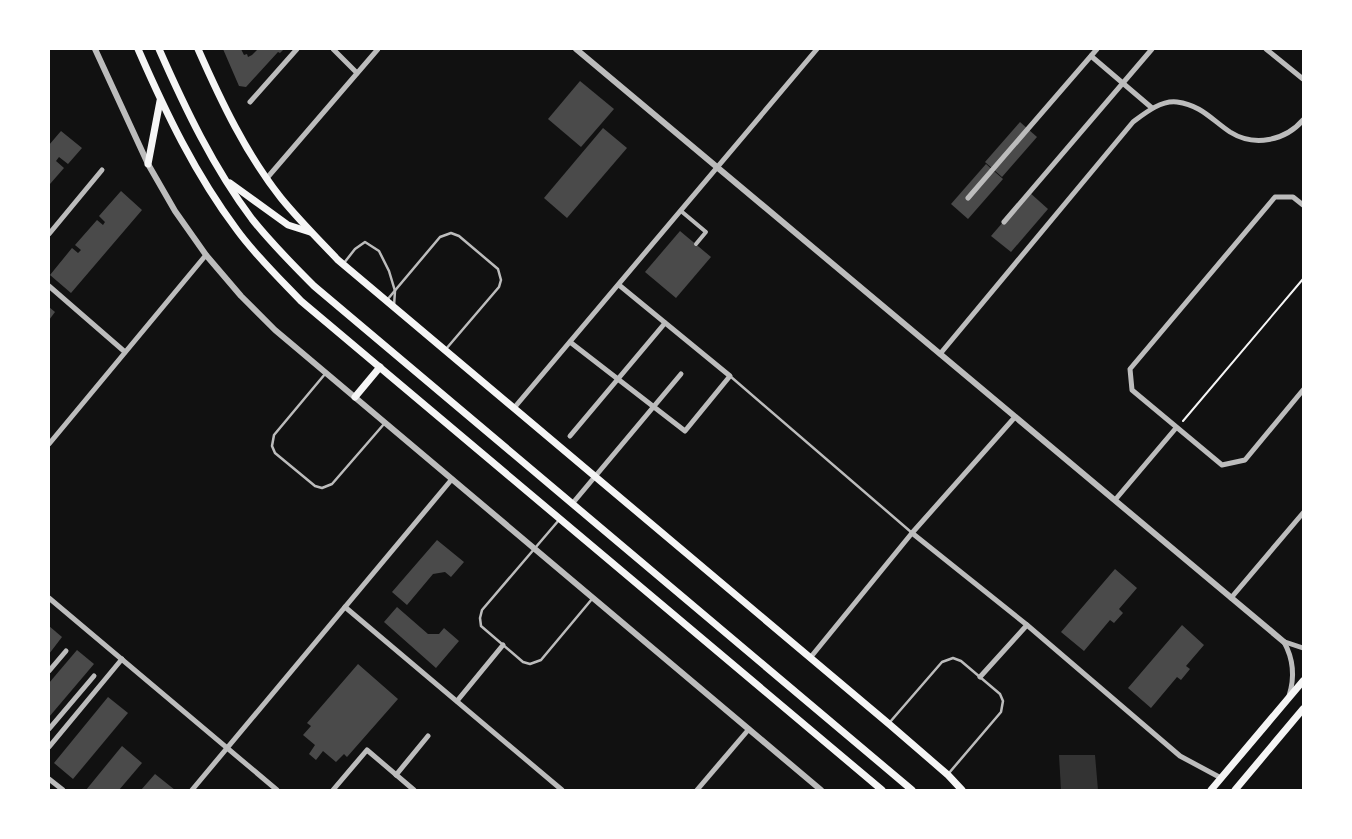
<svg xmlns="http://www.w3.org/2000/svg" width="1352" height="839" viewBox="0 0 1352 839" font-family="'Zilla Slab',serif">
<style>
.water{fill:#333}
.building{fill:#4a4a4a}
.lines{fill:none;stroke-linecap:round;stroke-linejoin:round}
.path{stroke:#f5f5f5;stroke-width:2}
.service{stroke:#bcbcbc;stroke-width:2.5}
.pedestrian{stroke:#bcbcbc;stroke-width:4}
.minor{stroke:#bcbcbc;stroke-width:5}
.tertiary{stroke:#bcbcbc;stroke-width:6}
.secondary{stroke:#f5f5f5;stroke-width:7}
</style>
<rect width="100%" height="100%" fill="#111"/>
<polygon class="water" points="1095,755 1098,790 1061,790 1059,755"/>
<g class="building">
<polygon points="223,49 241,49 244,55 247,54 248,57 252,55 258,49 284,49 280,53 278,52 246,87 239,86"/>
<polygon points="580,81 614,109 581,147 548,119"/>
<polygon points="1020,122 1037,137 1002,177 985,162"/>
<polygon points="603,128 627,148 567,218 544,198"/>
<polygon points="61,131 82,148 68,164 59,157 56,161 64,168 50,184 49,183 49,145"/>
<polygon points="986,164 1003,179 968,219 951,204"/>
<polygon points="121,191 142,210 71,293 50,275 72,248 78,253 81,250 75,245 97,220 103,225 105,222 99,216"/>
<polygon points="1029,192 1048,209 1011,252 991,236"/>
<polygon points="680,231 711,257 676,298 645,272"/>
<polygon points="49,307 55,312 49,320"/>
<polygon points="437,540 464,562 451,577 445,572 433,574 407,605 392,592"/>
<polygon points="1115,569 1137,588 1119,609 1123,613 1114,623 1110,620 1084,651 1061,632"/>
<polygon points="397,607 428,634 439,634 444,628 459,641 436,668 384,622"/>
<polygon points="1182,625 1204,645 1186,666 1190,669 1181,680 1177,677 1151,708 1128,688"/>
<polygon points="49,626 62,637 49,654"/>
<polygon points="77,650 94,664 49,717 49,683"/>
<polygon points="358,664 398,699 347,757 344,754 336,762 323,751 316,760 309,754 315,745 303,735 311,726 307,723"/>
<polygon points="108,697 128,713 73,779 54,763"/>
<polygon points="122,746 142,763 119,790 86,790"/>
<polygon points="155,774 175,790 141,790"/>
</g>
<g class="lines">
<polyline class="path" points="1183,421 1303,279"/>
<g class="service">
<polyline points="344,263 355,249 365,242 379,251 389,271 395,291 394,306"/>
<polyline points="387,300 440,237 451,233 459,236 498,269 501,280 499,287 446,349"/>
<polyline points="325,374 274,435 272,446 275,453 315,486 322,488 332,484 384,424"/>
<polyline points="730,376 911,532"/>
<polyline points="559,520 482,610 480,618 481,626 523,662 530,664 541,660 592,599"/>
<polyline points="890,722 942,662 953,658 961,661 1000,694 1003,701 1001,712 949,773"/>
</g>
<polyline class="pedestrian" points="681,211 706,232 696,244"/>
<g class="minor">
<polyline points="333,49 357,73"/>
<polyline points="1266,49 1303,79"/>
<polyline points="1091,56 1152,108"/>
<polyline points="250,102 297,49"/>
<polyline points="267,178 378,49"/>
<polyline points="968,198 1097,49"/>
<polyline points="1303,205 1293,197 1275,197 1130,369 1132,390 1222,465 1245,460 1303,390"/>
<polyline points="1004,222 1152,49"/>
<polyline points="49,234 102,170"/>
<polyline points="49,286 125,352"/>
<polyline points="570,342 685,431 730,376 619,285"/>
<path d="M940,354l193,-232c12,-9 28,-22 44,-20 24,3 35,18 53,30 24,15 55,9 73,-12"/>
<polyline points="514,408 817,49"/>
<polyline points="570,436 665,323"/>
<polyline points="49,444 206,255"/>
<polyline points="1115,500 1176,428"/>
<polyline points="572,504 681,374"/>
<polyline points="912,533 1027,625 1180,756 1221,778"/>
<polyline points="49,598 277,790"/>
<polyline points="1231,598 1303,513"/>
<polyline points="345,607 562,790"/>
<path d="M1284,642c10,18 11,35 5,54"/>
<polyline points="1285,642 1303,648"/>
<polyline points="810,658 912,533 1015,417"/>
<polyline points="49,671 66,651"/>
<polyline points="980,677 1027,625"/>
<polyline points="457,701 503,645"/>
<polyline points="49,729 94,676"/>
<polyline points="49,747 122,659"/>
<polyline points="396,775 428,736"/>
<polyline points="49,779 63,790"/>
<polyline points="192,790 452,479"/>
<polyline points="333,790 367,750 414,790"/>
<polyline points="697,790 749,729"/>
</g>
<g class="tertiary">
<polyline points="95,49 148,164 175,211 206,255 241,296 275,330 821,790"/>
<polyline points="576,49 1284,642"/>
</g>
<g class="secondary">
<path d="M138,49c28,64 57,125 99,181 19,26 42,48 64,71l581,489"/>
<path d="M159,49c26,59 54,118 93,170 19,24 41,46 62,67l598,504"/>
<path d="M198,49c23,52 48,105 83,149 18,22 38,42 57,62l551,464 59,51 14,15"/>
<polyline points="148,164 160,101"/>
<polyline points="230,183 288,225 310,232"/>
<polyline points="355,397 380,367"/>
<polyline points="1211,790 1303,681"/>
<polyline points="1235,790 1303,709"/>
</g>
</g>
<rect width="1352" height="839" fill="none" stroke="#ffffff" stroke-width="100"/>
</svg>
